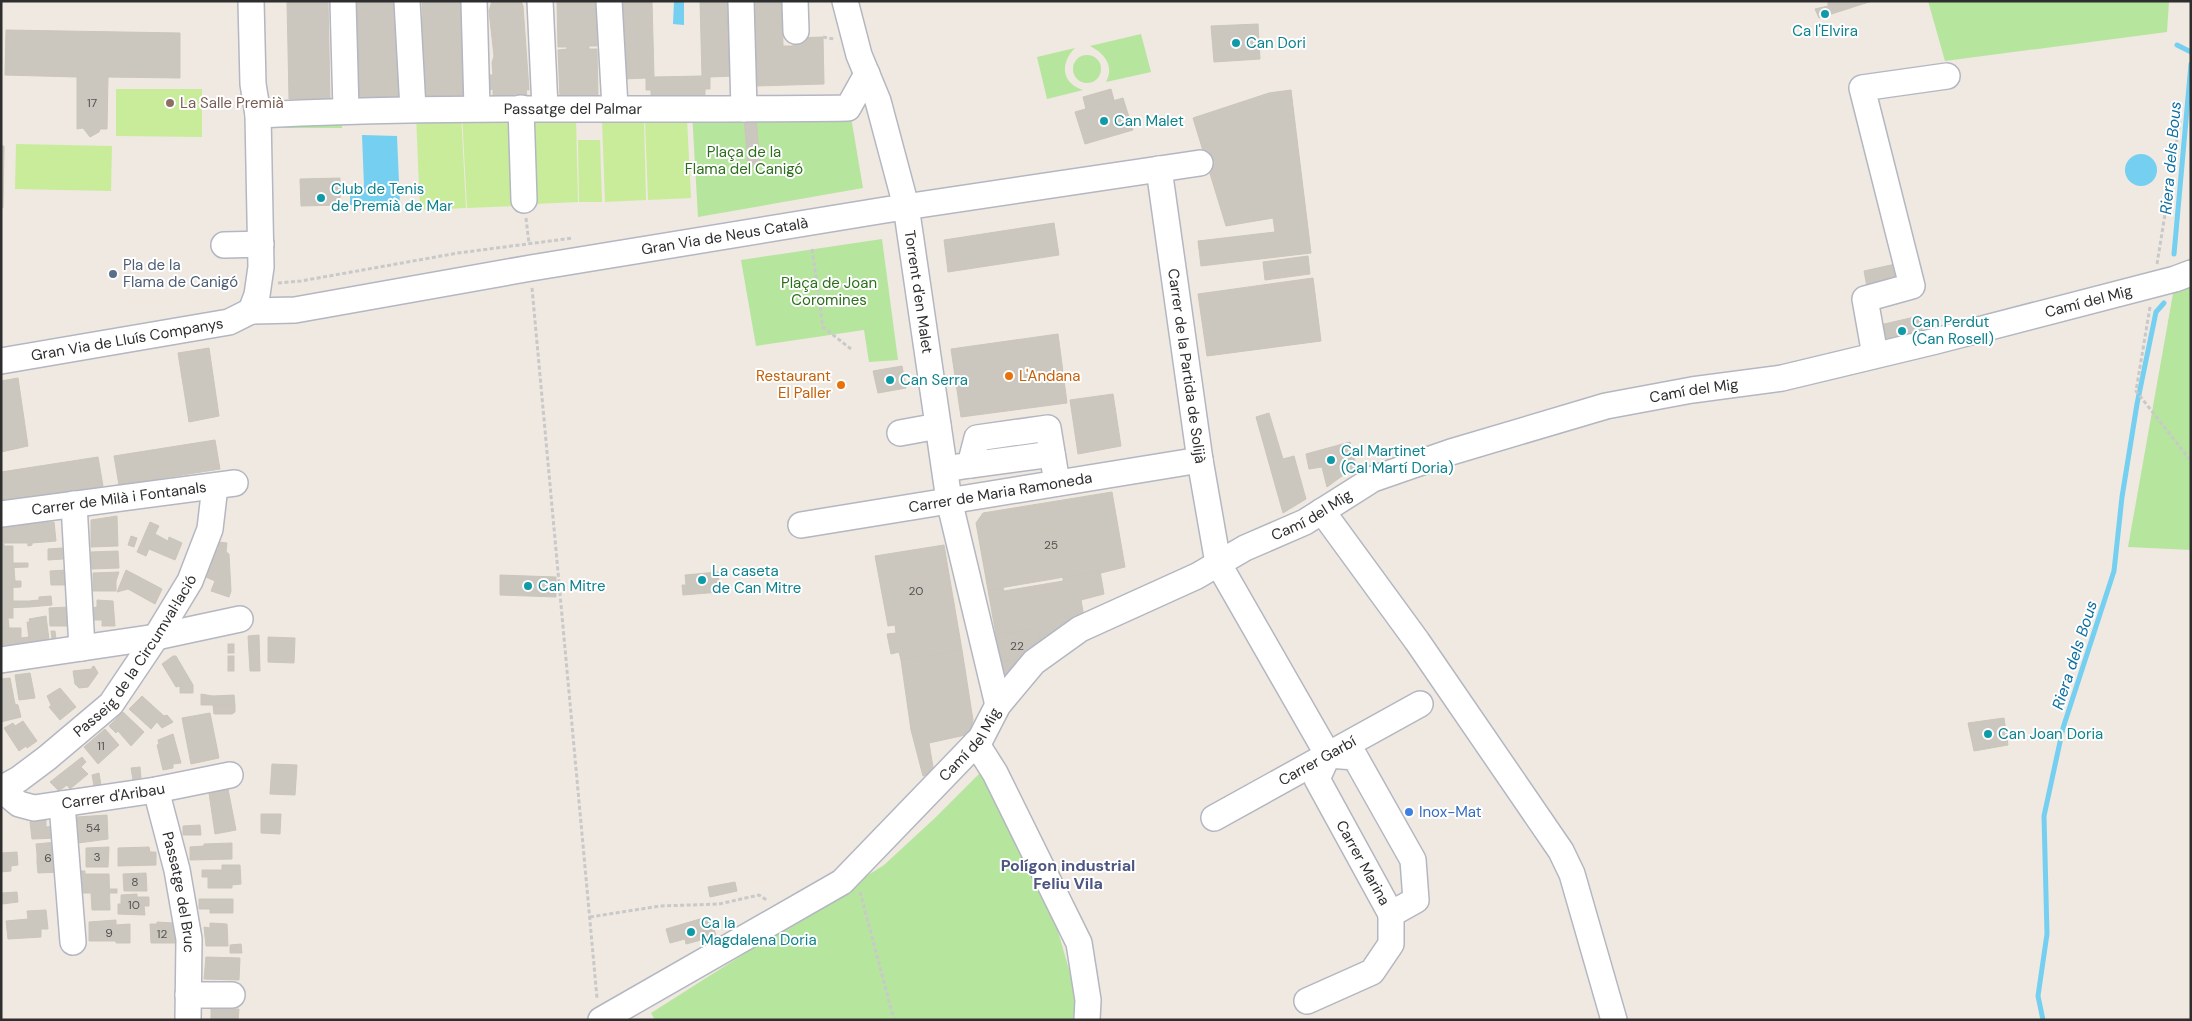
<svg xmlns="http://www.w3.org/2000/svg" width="2192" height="1021" viewBox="0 0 2192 1021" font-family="'DM Sans',sans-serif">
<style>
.green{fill:#b6e59e}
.pitch{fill:#c9ec9a}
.water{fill:#75cff0}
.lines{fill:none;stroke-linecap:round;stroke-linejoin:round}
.stream{stroke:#75cff0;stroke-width:5}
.building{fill:#cbc7bf;stroke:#cbc5ba}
.minor-casing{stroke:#b4b7c1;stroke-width:28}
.path{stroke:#c9c9c9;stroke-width:3;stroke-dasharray:4 2.5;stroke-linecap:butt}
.minor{stroke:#fff;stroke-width:25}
.culture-dot{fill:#0f9aa8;stroke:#fff;stroke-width:2}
.education-dot{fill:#8d6e63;stroke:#fff;stroke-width:2}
.service-dot{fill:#5c6f8a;stroke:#fff;stroke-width:2}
.food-dot{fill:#e8710a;stroke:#fff;stroke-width:2}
.shop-dot{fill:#3f7fe0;stroke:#fff;stroke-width:2}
.labels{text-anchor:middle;stroke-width:4;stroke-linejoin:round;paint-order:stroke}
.number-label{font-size:12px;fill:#555452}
.culture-label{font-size:15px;fill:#0d838f;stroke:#fff;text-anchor:start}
.education-label{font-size:15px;fill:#785e54;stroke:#fff;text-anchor:start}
.street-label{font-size:15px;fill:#2e2e2e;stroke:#fff}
.park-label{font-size:15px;fill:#2c6e1b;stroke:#fff}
.service-label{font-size:15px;fill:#4e5e75;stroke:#fff;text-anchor:start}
.food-label{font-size:15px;fill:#c56008;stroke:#fff;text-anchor:end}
.shop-label{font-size:15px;fill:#366cbe;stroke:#fff;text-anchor:start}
.water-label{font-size:16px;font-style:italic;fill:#0d6fa3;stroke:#fff}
.neighbourhood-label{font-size:16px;font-weight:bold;fill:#4d5680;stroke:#fff}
</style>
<rect width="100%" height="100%" fill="#efe9e1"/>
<g class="green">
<polygon points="1928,1 2169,1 2167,32 1945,61"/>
<path d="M1141,34l10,38 -45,10c9,-16 -2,-29 -16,-36z"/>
<path d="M1075,48c-15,15 -14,35 8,42l-36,9 -10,-42z"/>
<circle cx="1087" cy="69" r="14"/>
<polygon points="850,111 863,188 698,217 692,112"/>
<polygon points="283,112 341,112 342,128 284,128"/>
<polygon points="882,239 898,360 869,362 864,330 756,346 741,260"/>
<polygon points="2191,282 2191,550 2128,547 2174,288"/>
<polygon points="982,771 1057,928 1079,1004 1078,1020 655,1020 651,1013 884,865 936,817"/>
</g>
<g class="pitch">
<polygon points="116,89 202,89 202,137 116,136"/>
<polygon points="461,114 466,208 420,210 416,115"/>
<polygon points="462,114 507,114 513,206 467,208"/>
<polygon points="530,117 576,118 578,202 535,204"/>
<polygon points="644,119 646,200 605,202 602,120"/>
<polygon points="645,119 687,119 691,198 648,200"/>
<polygon points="578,140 600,140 602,202 579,202"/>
<polygon points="16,144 112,146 111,191 15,189"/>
</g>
<g class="water">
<polygon points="674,1 684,1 684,25 673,24"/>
<polygon points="362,135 397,136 400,205 350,205 350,187 364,186"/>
<circle cx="2141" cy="170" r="16"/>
</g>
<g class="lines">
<g class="stream">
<polyline points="2177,45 2191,52"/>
<polyline points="2174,254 2191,64"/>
<polyline points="2043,1020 2038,996 2047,934 2044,816 2063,728 2114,571 2122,497 2137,404 2156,312 2164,303"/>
</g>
</g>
<g class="building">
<polygon points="287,1 328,1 330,99 289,99"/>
<polygon points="356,1 397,1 399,98 358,99"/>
<polygon points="422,1 463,1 465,98 424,98"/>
<polygon points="492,1 521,1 523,6 529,90 526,90 527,96 516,96 516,94 497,97 493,96 493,89 486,90 487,75 493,75 492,63 494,56 489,11"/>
<polygon points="557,1 596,1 597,46 589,46 589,49 597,49 598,97 560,98 558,50 567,49 567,47 558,47"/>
<polygon points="621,1 652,1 654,77 702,76 700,1 731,1 733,76 710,77 710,89 705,89 705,96 651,97 651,90 646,90 646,78 623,79"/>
<polygon points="754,1 782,1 783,46 793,46 793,38 823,37 824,84 756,86"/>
<polygon points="1828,1 1872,1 1819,18 1815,9 1828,6"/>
<polygon points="1258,24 1260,59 1214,62 1211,26"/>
<polygon points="6,30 180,33 180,78 108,77 107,129 100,129 99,132 90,137 83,128 77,129 77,77 5,75"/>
<polygon points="1111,89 1114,100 1086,109 1083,97"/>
<polygon points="1291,90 1311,253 1201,266 1198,241 1275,232 1273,218 1226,226 1193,118 1269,93"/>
<polygon points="1123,98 1133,130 1085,144 1075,112"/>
<polygon points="756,116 760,165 748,167 744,117"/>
<polygon points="1,146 4,146 3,208 1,208"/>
<polygon points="340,178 340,205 301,206 300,179"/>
<polygon points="340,191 340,205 315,205 315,192"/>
<polygon points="1054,223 1059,255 948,272 944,240"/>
<polygon points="1308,256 1310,274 1265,280 1263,262"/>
<polygon points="1900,263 1903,280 1867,287 1864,271"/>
<polygon points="1313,278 1321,341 1207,356 1198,294"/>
<polygon points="1919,316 1924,338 1885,346 1880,325"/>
<polygon points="1058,334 1067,403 961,417 951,349"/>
<polygon points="209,348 219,416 189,422 178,353"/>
<polygon points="902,366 906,388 878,393 873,371"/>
<polygon points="18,378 28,446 1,452 1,381"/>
<polygon points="1113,394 1121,446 1078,454 1070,400"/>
<polygon points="1269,413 1283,459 1294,456 1306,499 1283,513 1256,417"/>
<polygon points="215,440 220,469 119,485 114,456"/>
<polygon points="1350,442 1357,469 1342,476 1327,487 1322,467 1309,469 1306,454"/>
<polygon points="98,457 103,486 1,503 1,472"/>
<polygon points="1112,492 1125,567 1101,573 1100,571 988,590 976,523 983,513"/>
<polygon points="117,516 118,546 91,547 91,520"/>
<polygon points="26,521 27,543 4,543 2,525"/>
<polygon points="54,522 56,541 32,543 32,545 28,546 26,524"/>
<polygon points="150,522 159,526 155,534 168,541 169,537 182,543 175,560 149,549 146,556 137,552"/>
<polygon points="1,525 2,525 4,546 1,546"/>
<polygon points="131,536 137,538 134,547 128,545"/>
<polygon points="219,542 227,543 226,552 229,554 231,591 229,597 211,591 215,581 206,577 216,549 218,550"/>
<polygon points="944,545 962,650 901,660 899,652 891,654 887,634 896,633 895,625 888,626 875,556"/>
<polygon points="1,546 13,546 13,563 28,563 28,567 1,568"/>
<polygon points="62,548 63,559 48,560 48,549"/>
<polygon points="118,551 119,568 92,569 91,552"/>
<polygon points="1,568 14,568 15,581 21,581 21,587 1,588"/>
<polygon points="66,570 67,585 51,585 50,571"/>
<polygon points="126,570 162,589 155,604 128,589 117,592"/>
<polygon points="1100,571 1104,594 1081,600 1084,617 1041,644 1038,628 996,635 988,590 1003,588 1004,591 1063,581 1063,577"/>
<polygon points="119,572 116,581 116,591 93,591 93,573"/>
<polygon points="718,572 720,592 683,595 682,585 686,585 685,575"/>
<polygon points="500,575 556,577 556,597 500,595"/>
<polygon points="13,587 13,601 29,601 29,607 1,608 1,588"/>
<polygon points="51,596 52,605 29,607 29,601 39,600 39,597"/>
<polygon points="97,600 113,601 115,626 102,626 102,620 93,620 92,608 97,607"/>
<polygon points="69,607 68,626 50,626 49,608"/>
<rect x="1" y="608" width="12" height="10"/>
<polygon points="46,616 49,640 30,648 27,622 30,622 29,619"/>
<polygon points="1,618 8,618 9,628 1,628"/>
<polygon points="1,628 21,628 21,638 29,637 30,648 1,650"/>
<polygon points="1038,628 1041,644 1026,658 1000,662 996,635"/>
<polygon points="51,631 55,631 56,639 52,639"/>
<polygon points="259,635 260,671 250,671 248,636"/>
<polygon points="268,637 295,638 294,663 268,662"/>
<rect x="228" y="644" width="6" height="9"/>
<polygon points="962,650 973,720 970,734 929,743 934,773 923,776 911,730 901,660"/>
<polygon points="173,656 176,656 193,685 193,693 180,693 180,686 176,687 162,664"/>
<rect x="228" y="656" width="6" height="15"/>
<polygon points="1026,658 1010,678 1002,672 1000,662"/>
<polygon points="94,666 98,673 88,687 79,688 75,684 73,671 92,669 92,667"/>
<polygon points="30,673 35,698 19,700 15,675"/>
<polygon points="10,678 15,704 18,705 21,717 1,722 1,679"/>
<polygon points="60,688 66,695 51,705 47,696"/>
<polygon points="201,694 213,696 234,695 235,705 201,705"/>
<polygon points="66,695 76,707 60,720 49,707"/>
<polygon points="142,696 164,716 167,715 173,722 162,728 157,722 151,729 129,709"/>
<polygon points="213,705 235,705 235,712 232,714 214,714"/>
<polygon points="123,712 144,732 131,746 118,731 116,733 109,726"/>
<polygon points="210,713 219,758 191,764 182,718"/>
<polygon points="2004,718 2008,745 1974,751 1968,723"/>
<polygon points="23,721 37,741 27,748 26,746 19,751 4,728 13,723 15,726"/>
<polygon points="105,729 119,745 98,764 84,747"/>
<polygon points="173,734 181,763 173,764 173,768 163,770 157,745 159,744 158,740"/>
<polygon points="82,757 86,762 81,767 88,774 70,789 67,785 59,791 50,782"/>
<polygon points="272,764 297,765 295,795 270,794"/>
<polygon points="140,767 141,778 133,780 131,768"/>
<polygon points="99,773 101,785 94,786 92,775"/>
<polygon points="228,789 236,830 215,834 209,793"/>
<polygon points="261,814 281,814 280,834 261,833"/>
<polygon points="107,815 108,839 78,843 77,817"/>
<polygon points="46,820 46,827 57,826 58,838 32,839 30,822"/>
<polygon points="200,825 201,835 183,835 183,826"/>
<polygon points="57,842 58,852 37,854 36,844"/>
<polygon points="232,843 232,859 190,860 190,847 204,846 204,844"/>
<polygon points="109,847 108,867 86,867 86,848"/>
<polygon points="149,847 150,852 156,852 156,865 118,866 118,848"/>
<polygon points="17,852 18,865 11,866 11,871 1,872 1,853"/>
<polygon points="58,852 59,862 37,863 37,854"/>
<polygon points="59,862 60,872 38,873 37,863"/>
<polygon points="222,865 240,865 241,884 232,885 232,888 208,888 208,877 202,877 202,870 222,870"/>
<polygon points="81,871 85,871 85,874 109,874 110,910 92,910 91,893 82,893"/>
<polygon points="146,873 147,891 124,891 123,874"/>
<polygon points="735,882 737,891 710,897 708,887"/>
<rect x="109" y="889" width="8" height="4"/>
<polygon points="17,892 18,902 2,904 2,893"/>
<polygon points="137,894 137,897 149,897 149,906 144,906 145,915 118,914 118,904 121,904 121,895"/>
<polygon points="199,899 233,899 233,913 210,913 210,909 199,909"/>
<polygon points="46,910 48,929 41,929 41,937 8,939 6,921 28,919 27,911"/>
<polygon points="710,916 716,936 686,944 685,939 670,943 666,929"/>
<polygon points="116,920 116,925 130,924 130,943 116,943 116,941 89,941 89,922"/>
<polygon points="157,922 173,923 175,943 151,943 150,924 157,924"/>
<polygon points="210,923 227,924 228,946 206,946 204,927 210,928"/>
<polygon points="241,944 242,953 230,953 230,945"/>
<polygon points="206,957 240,958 239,980 204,979"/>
<polygon points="211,1009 239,1009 238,1020 211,1020"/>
</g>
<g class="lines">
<g class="minor-casing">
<g id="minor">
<polyline points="343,1 346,110"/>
<polyline points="407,1 413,109"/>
<polyline points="474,1 477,108"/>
<polyline points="540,1 545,108"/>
<polyline points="609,1 615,107"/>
<polyline points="741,1 744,109"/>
<polyline points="795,1 796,31"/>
<path id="s1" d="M845,1l14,54 19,46 28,105 43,294 49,205"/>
<polyline points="521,108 524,200"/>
<path id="s2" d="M258,115c197,-10 393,-4 590,-7l19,-34"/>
<path id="s3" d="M1159,169l41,291 18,103 110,192"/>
<polyline points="224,245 261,244"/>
<path id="s4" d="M251,311l44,-1 236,-42 354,-58 315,-47"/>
<polyline points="251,311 257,295 261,267 258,115 253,84 251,1"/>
<polyline points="1875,355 1865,299 1912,286 1862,88 1947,76"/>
<path id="s5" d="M1,361l228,-39 22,-11"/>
<polyline points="900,433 938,426"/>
<polyline points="970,465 1052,454"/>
<polyline points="945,469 970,465 977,438 1048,428 1057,483"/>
<polyline points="74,504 82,648"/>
<polyline points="1322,511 1417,641 1561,851 1572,874 1614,1020"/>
<path id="s6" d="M1,514l234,-31"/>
<path id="s7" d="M801,525l399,-65"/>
<polyline points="1,660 156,637 240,619"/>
<polyline points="976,743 995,773 1079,943 1088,1000 1087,1020"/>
<polygon points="1328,755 1355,757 1413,860 1416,900 1391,914 1317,779"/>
<path id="s8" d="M1,789l18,-10 28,-21 64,-54 45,-67 34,-56 20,-52 5,-43"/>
<path id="s9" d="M1,789l18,15 15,4 122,-18 74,-15"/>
<path id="s10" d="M156,790l21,80 12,69 -1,81"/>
<polyline points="62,804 73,942"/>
<path id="s11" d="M1214,818l206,-114"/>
<polyline points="188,995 232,995"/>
<polyline points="1307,1001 1372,972 1391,944 1391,914"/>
<path id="s12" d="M601,1020l241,-138 139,-144 17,-33 36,-43 46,-33 117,-53 48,-28 60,-26 68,-43 78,-27 155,-46 86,-16 90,-12 154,-37 239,-62 16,-6"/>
</g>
</g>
<g class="path">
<polyline points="823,37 834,39"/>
<polyline points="526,218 529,244"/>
<polyline points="812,249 823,327 851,349"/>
<polyline points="2157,264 2180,121"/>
<polyline points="278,283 301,281 458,253 573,238"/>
<polyline points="532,288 597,998"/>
<polyline points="2150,307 2136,391 2191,461"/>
<polyline points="860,892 894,1020"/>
<polyline points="590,917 660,906 719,904 759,895 768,901"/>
</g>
<use href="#minor" class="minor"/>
</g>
<g class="culture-dot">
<circle cx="1825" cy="14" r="5"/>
<circle cx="1236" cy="43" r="5"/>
<circle cx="1104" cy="121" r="5"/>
<circle cx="321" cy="198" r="5"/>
<circle cx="1902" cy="331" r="5"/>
<circle cx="890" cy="380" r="5"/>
<circle cx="1331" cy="460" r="5"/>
<circle cx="702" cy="580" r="5"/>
<circle cx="528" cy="586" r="5"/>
<circle cx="1988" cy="734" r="5"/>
<circle cx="691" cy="932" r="5"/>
</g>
<circle class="education-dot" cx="170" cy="103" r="5"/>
<circle class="service-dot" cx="113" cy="274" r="5"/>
<g class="food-dot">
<circle cx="1009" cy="376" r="5"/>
<circle cx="841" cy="385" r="5"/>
</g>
<circle class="shop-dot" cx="1409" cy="812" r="5"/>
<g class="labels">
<g class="number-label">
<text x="92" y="107">17</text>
<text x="1051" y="549">25</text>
<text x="916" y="595">20</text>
<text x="1017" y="650">22</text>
<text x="101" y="750">11</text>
<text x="93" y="832">54</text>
<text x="97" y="861">3</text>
<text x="48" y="862">6</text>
<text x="135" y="886">8</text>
<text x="134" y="909">10</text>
<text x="109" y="937">9</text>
<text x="162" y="938">12</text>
</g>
<g class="culture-label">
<text x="1825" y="36" text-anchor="middle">Ca l'Elvira</text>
<text x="1246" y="48">Can Dori</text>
<text x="1114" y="126">Can Malet</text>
<text x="331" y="194">Club de Tenis<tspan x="331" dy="17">de Premià de Mar</tspan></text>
<text x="1912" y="327">Can Perdut<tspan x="1912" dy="17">(Can Rosell)</tspan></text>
<text x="900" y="385">Can Serra</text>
<text x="1341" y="456">Cal Martinet<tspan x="1341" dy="17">(Cal Martí Doria)</tspan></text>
<text x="712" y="576">La caseta<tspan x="712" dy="17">de Can Mitre</tspan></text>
<text x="538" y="591">Can Mitre</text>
<text x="1998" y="739">Can Joan Doria</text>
<text x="701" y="928">Ca la<tspan x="701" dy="17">Magdalena Doria</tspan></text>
</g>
<g class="education-label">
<text x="180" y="108">La Salle Premià</text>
</g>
<g class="street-label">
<text dy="5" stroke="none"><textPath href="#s2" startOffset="315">Passatge del Palmar</textPath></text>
<text dy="5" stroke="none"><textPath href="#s4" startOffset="480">Gran Via de Neus Català</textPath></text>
<text dy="5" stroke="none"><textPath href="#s1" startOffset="301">Torrent d'en Malet</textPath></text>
<text dy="5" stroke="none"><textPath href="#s12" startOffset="1696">Camí del Mig</textPath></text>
<text dy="5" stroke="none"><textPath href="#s5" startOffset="128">Gran Via de Lluís Companys</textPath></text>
<text dy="5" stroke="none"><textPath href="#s3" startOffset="199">Carrer de la Partida de Solijà</textPath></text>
<text dy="5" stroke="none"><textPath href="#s12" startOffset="1291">Camí del Mig</textPath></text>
<text dy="5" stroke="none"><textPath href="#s7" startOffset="202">Carrer de Maria Ramoneda</textPath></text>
<text dy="5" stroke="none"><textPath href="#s6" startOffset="119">Carrer de Milà i Fontanals</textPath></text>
<text dy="5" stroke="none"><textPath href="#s12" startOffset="886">Camí del Mig</textPath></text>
<text dy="5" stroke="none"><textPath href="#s8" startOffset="192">Passeig de la Circumval·lació</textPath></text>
<text dy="5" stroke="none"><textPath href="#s12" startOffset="466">Camí del Mig</textPath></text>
<text dy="5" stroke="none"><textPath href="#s11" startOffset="118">Carrer Garbí</textPath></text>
<text dy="5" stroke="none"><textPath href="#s9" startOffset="119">Carrer d'Aribau</textPath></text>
<text transform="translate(1363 863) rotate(61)" y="5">Carrer Marina</text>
<text dy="5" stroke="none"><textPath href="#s10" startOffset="105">Passatge del Bruc</textPath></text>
</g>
<g class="park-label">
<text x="744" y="157">Plaça de la<tspan x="744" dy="17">Flama del Canigó</tspan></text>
<text x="829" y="288">Plaça de Joan<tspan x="829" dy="17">Coromines</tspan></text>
</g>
<g class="service-label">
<text x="123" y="270">Pla de la<tspan x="123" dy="17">Flama de Canigó</tspan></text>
</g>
<g class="food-label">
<text x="831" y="381">Restaurant<tspan x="831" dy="17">El Paller</tspan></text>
<text x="1019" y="381" text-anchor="start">L'Andana</text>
</g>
<g class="shop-label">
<text x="1419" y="817">Inox-Mat</text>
</g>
<g class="water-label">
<text transform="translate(2170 158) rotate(-85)" y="6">Riera dels Bous</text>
<text transform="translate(2074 655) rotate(-72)" y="6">Riera dels Bous</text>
</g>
<g class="neighbourhood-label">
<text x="1068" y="871">Polígon industrial<tspan x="1068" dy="18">Feliu Vila</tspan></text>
</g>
</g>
<rect width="2192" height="1021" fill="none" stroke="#2e2e2e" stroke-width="5"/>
</svg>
